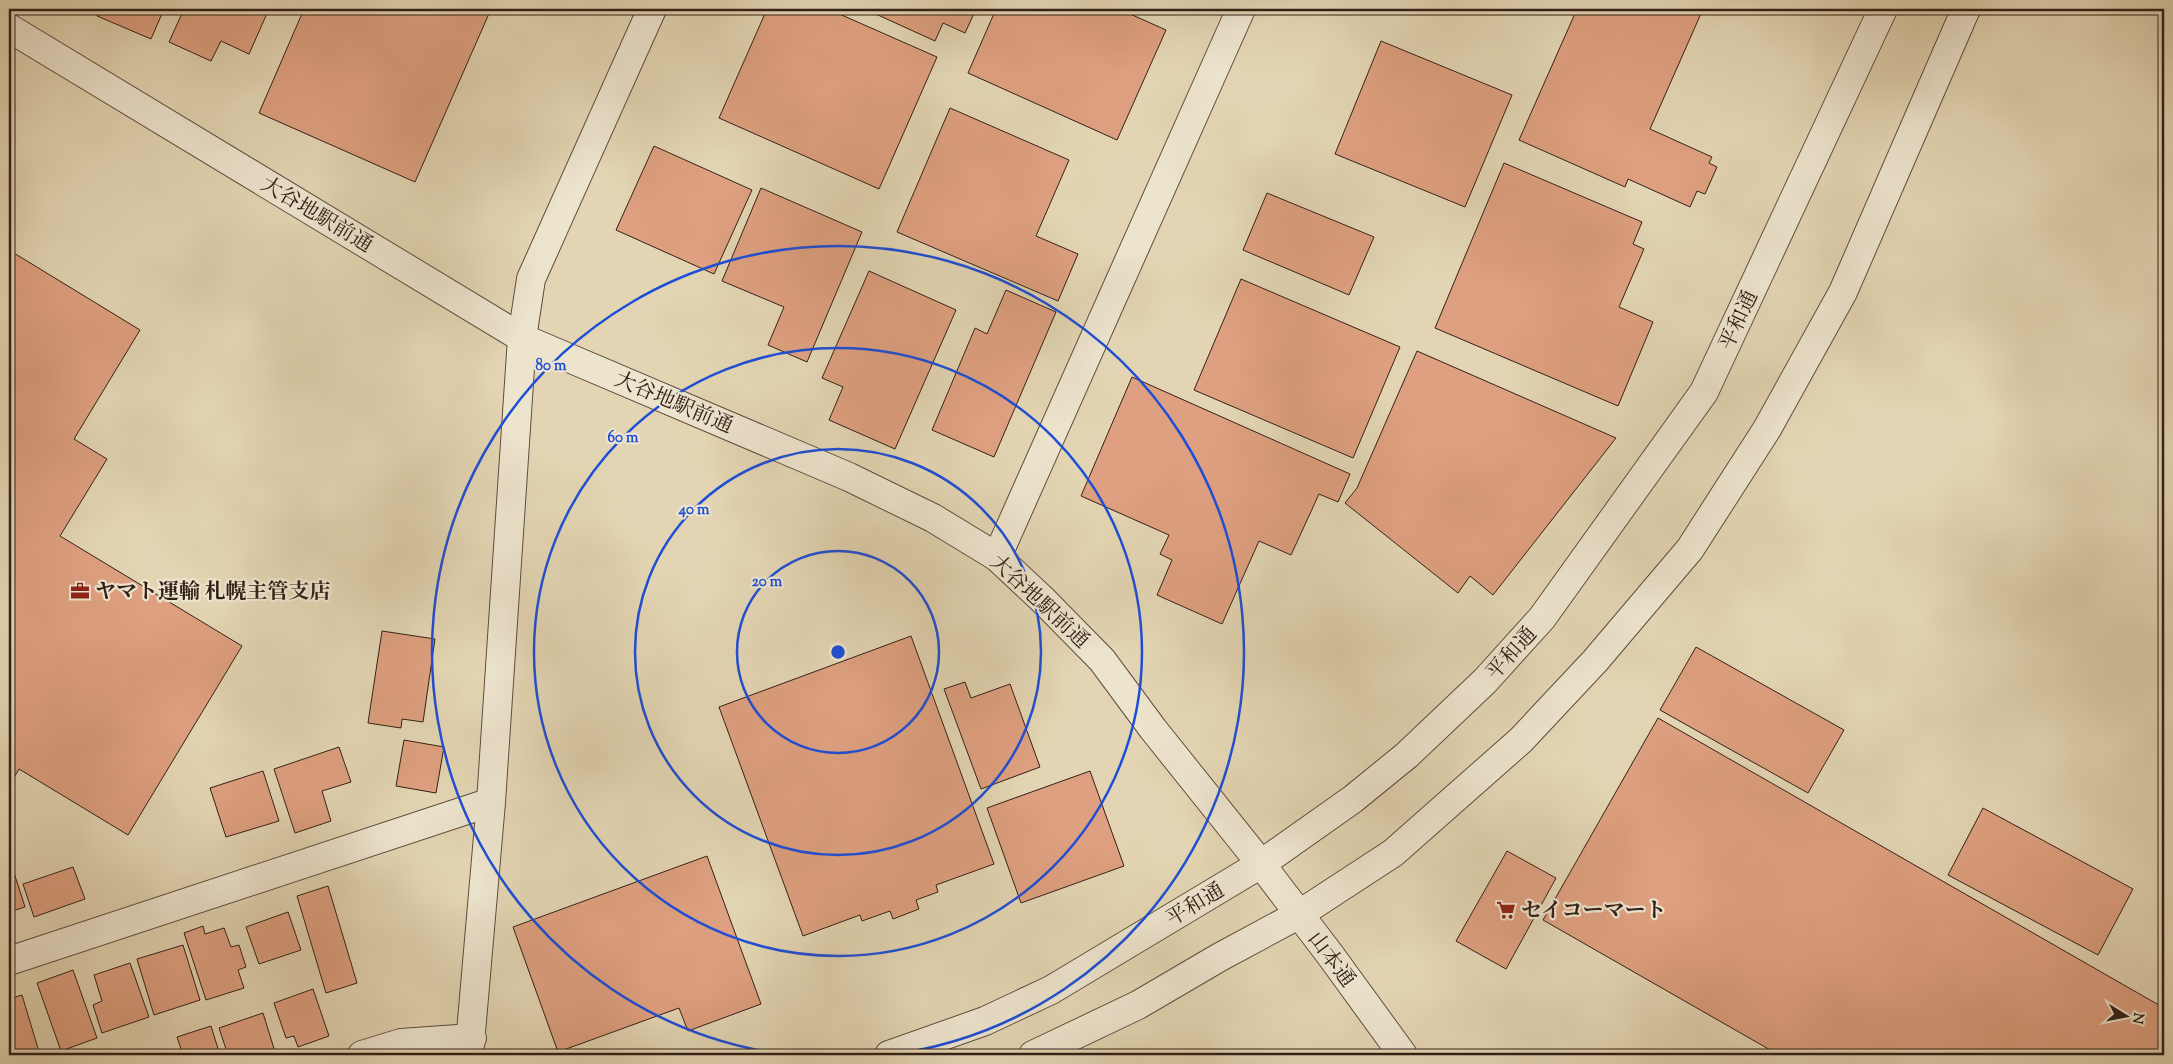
<svg xmlns="http://www.w3.org/2000/svg" width="2173" height="1064" viewBox="0 0 2173 1064" font-family="'Sorts Mill Goudy','Noto Serif JP',serif">
<style>
.building{fill:#dea080;stroke:#322018}
.lines{fill:none;stroke-linecap:round;stroke-linejoin:round}
.minor-casing{stroke:#5e4d3f;stroke-width:30}
.minor{stroke:#ede4ce;stroke-width:28}
.ring{fill:none;stroke:#1d4ed8;stroke-width:2.5}
.labels{text-anchor:middle;stroke-width:4.5;stroke-linejoin:round;paint-order:stroke}
.street-label{font-size:21px;fill:#322018;stroke:#ede4ce}
.poi-label{font-size:21px;font-weight:bold;fill:#322018;stroke:#ede4ce;text-anchor:start}
.centre{fill:#1d4ed8;stroke:#ede4ce;stroke-width:2.5}
.ring-label{font-size:15px;text-anchor:middle;font-weight:bold;fill:#1d4ed8;stroke:#ede4ce;stroke-width:4.5;stroke-linejoin:round;paint-order:stroke}
</style>
<rect width="100%" height="100%" fill="#e3d5b3"/>
<filter id="stains"><feTurbulence type="fractalNoise" baseFrequency=".004" numOctaves="4"/><feColorMatrix values="0 0 0 0 .2 0 0 0 0 .09 0 0 0 0 .02 0 0 0 .5 -.17"/></filter>
<radialGradient id="worn" r=".72"><stop offset=".6" stop-color="#630" stop-opacity="0"/><stop offset="1" stop-color="#630" stop-opacity=".3"/></radialGradient>
<g class="building">
<polygon points="100,9 164,9 151,39 97,16"/>
<polygon points="184,9 269,9 249,54 221,41 211,61 169,42"/>
<polygon points="304,9 491,9 415,182 259,113"/>
<polygon points="767,9 828,9 937,57 879,189 719,118"/>
<polygon points="868,9 976,9 965,33 943,23 935,41 867,10"/>
<polygon points="996,9 1119,9 1166,30 1117,140 968,73"/>
<polygon points="1577,9 1703,9 1650,129 1712,157 1709,163 1717,167 1705,194 1697,191 1690,207 1628,179 1625,187 1519,140"/>
<polygon points="1381,41 1512,95 1465,207 1335,154"/>
<polygon points="950,108 1069,160 1036,236 1078,254 1058,301 897,232"/>
<polygon points="654,146 752,190 714,274 616,230"/>
<polygon points="1504,163 1642,222 1633,244 1644,249 1619,307 1653,322 1618,406 1435,328"/>
<polygon points="761,188 862,232 807,362 768,345 784,307 722,281"/>
<polygon points="1267,193 1374,237 1349,295 1243,250"/>
<polygon points="9,250 140,330 74,439 107,459 60,536 242,646 128,835 19,769 9,786"/>
<polygon points="869,271 956,310 895,449 829,420 843,387 822,378"/>
<polygon points="1241,279 1400,347 1353,458 1194,390"/>
<polygon points="1006,290 1056,312 994,457 932,430 975,328 987,334"/>
<polygon points="1417,351 1616,438 1493,595 1470,576 1458,593 1345,503 1357,488"/>
<polygon points="1132,377 1350,474 1338,502 1319,494 1291,555 1259,541 1222,624 1157,595 1172,560 1160,554 1169,535 1081,496"/>
<polygon points="382,631 435,639 423,722 402,719 401,728 368,723"/>
<polygon points="911,636 994,864 936,885 938,892 916,900 919,909 893,919 890,911 862,921 860,915 803,936 719,707"/>
<polygon points="1696,647 1844,730 1808,793 1660,710"/>
<polygon points="965,682 971,698 1010,684 1040,767 981,789 944,689"/>
<polygon points="1658,718 2164,1008 2164,1055 1779,1055 1543,920"/>
<polygon points="404,740 444,747 436,793 396,786"/>
<polygon points="339,747 351,782 322,791 331,821 295,833 274,769"/>
<polygon points="263,771 279,821 226,837 210,788"/>
<polygon points="1090,771 1124,866 1021,903 987,808"/>
<polygon points="1983,808 2133,889 2098,955 1948,875"/>
<polygon points="1507,851 1556,878 1506,969 1456,941"/>
<polygon points="707,856 761,1004 688,1031 679,1008 558,1052 513,927"/>
<polygon points="9,857 25,907 9,912"/>
<polygon points="73,867 85,899 34,917 23,884"/>
<polygon points="328,886 357,983 326,993 297,896"/>
<polygon points="288,912 301,950 259,964 246,927"/>
<polygon points="203,926 205,934 224,928 231,947 239,945 246,967 238,970 244,988 206,1000 184,933"/>
<polygon points="183,945 200,1000 154,1015 137,959"/>
<polygon points="130,963 149,1017 102,1033 93,1005 102,1001 94,975"/>
<polygon points="73,970 97,1038 61,1051 37,983"/>
<polygon points="313,989 329,1036 298,1047 294,1036 286,1038 274,1003"/>
<polygon points="22,995 40,1055 9,1055 9,999"/>
<polygon points="263,1013 276,1055 228,1055 219,1028"/>
<polygon points="211,1026 220,1055 183,1055 177,1037"/>
</g>
<g class="lines">
<g class="minor-casing">
<g id="minor">
<polyline points="9,28 522,338 849,477 933,518 997,557 1043,600 1102,660 1153,729 1261,864 1331,956 1403,1055"/>
<polyline points="997,557 1241,9"/>
<polyline points="9,961 491,802"/>
<polyline points="362,1055 401,1043 472,1038"/>
<polyline points="469,1055 491,802 522,338 531,279 652,9"/>
<polyline points="889,1055 985,1021 1051,990 1261,864 1353,799 1407,755 1485,681 1542,618 1704,392 1883,9"/>
<polyline points="1033,1055 1138,1005 1220,957 1298,915 1393,853 1521,740 1595,661 1690,549 1767,429 1843,292 1966,9"/>
</g>
</g>
<use href="#minor" class="minor"/>
</g>
<g class="ring">
<circle cx="838" cy="652" r="101"/>
<circle cx="838" cy="652" r="203"/>
<circle cx="838" cy="652" r="304"/>
<path d="M789 1055A406 406 0 1 1 887 1055"/>
</g>
<defs>
<g id="office-bare" transform="scale(1.5)"><path d="M-6-3h4V-5.5h4V-3h4V5H-6ZM-1-4.5V-3h2v-1.5ZM-6 0V1H6V0Z" fill="#8f2418" stroke="#ede4ce" stroke-width="2.5" paint-order="stroke"/></g>
<g id="supermarket-bare" transform="scale(1.5)"><path d="M-6-5.5h2.5l.6 2H6L4.5 2H-2.5L-4.4-4H-6ZM-1.5 3.2a1.3 1.3 0 1 0 .1 0ZM3 3.2a1.3 1.3 0 1 0 .1 0Z" fill="#8f2418" stroke="#ede4ce" stroke-width="2.5" paint-order="stroke"/></g>
</defs>
<g fill-rule="evenodd">
<use href="#office-bare" x="80" y="591"/>
<use href="#supermarket-bare" x="1506" y="910"/>
</g>
<g class="labels">
<g class="street-label">
<text transform="translate(317 214) rotate(31)" y="7">大谷地駅前通</text>
<text transform="translate(1738 320) rotate(-65)" y="7">平和通</text>
<text transform="translate(674 402) rotate(23)" y="7">大谷地駅前通</text>
<text transform="translate(1040 601) rotate(43)" y="7">大谷地駅前通</text>
<text transform="translate(1511 653) rotate(-48)" y="7">平和通</text>
<text transform="translate(1195 904) rotate(-31)" y="7">平和通</text>
<text transform="translate(1332 959) rotate(53)" y="7">山本通</text>
</g>
<g class="poi-label">
<text x="95" y="598">ヤマト運輸 札幌主管支店</text>
<text x="1521" y="917">セイコーマート</text>
</g>
</g>
<circle cx="838" cy="652" r="8" class="centre"/>
<g class="ring-label">
<text x="551" y="370">80 m</text>
<text x="623" y="442">60 m</text>
<text x="694" y="514">40 m</text>
<text x="767" y="586">20 m</text>
</g>
<rect width="2173" height="1064" fill="none" stroke="#e3d5b3" stroke-width="30"/>
<rect x="10" y="10" width="2153" height="1044" fill="none" stroke="#322018" stroke-width="2.5"/>
<rect x="15" y="15" width="2143" height="1034" fill="none" stroke="#322018"/>
<g transform="translate(2126 1016) rotate(100)" stroke="#ede4ce" stroke-width="4" paint-order="stroke">
<path d="M0-4L9 19L0 12L-9 19Z" fill="#322018"/>
<text y="-8" font-size="14" font-weight="bold" text-anchor="middle" fill="#322018">N</text>
</g>
<rect width="100%" height="100%" filter="url(#stains)"/>
<rect width="100%" height="100%" fill="url(#worn)"/>
</svg>
